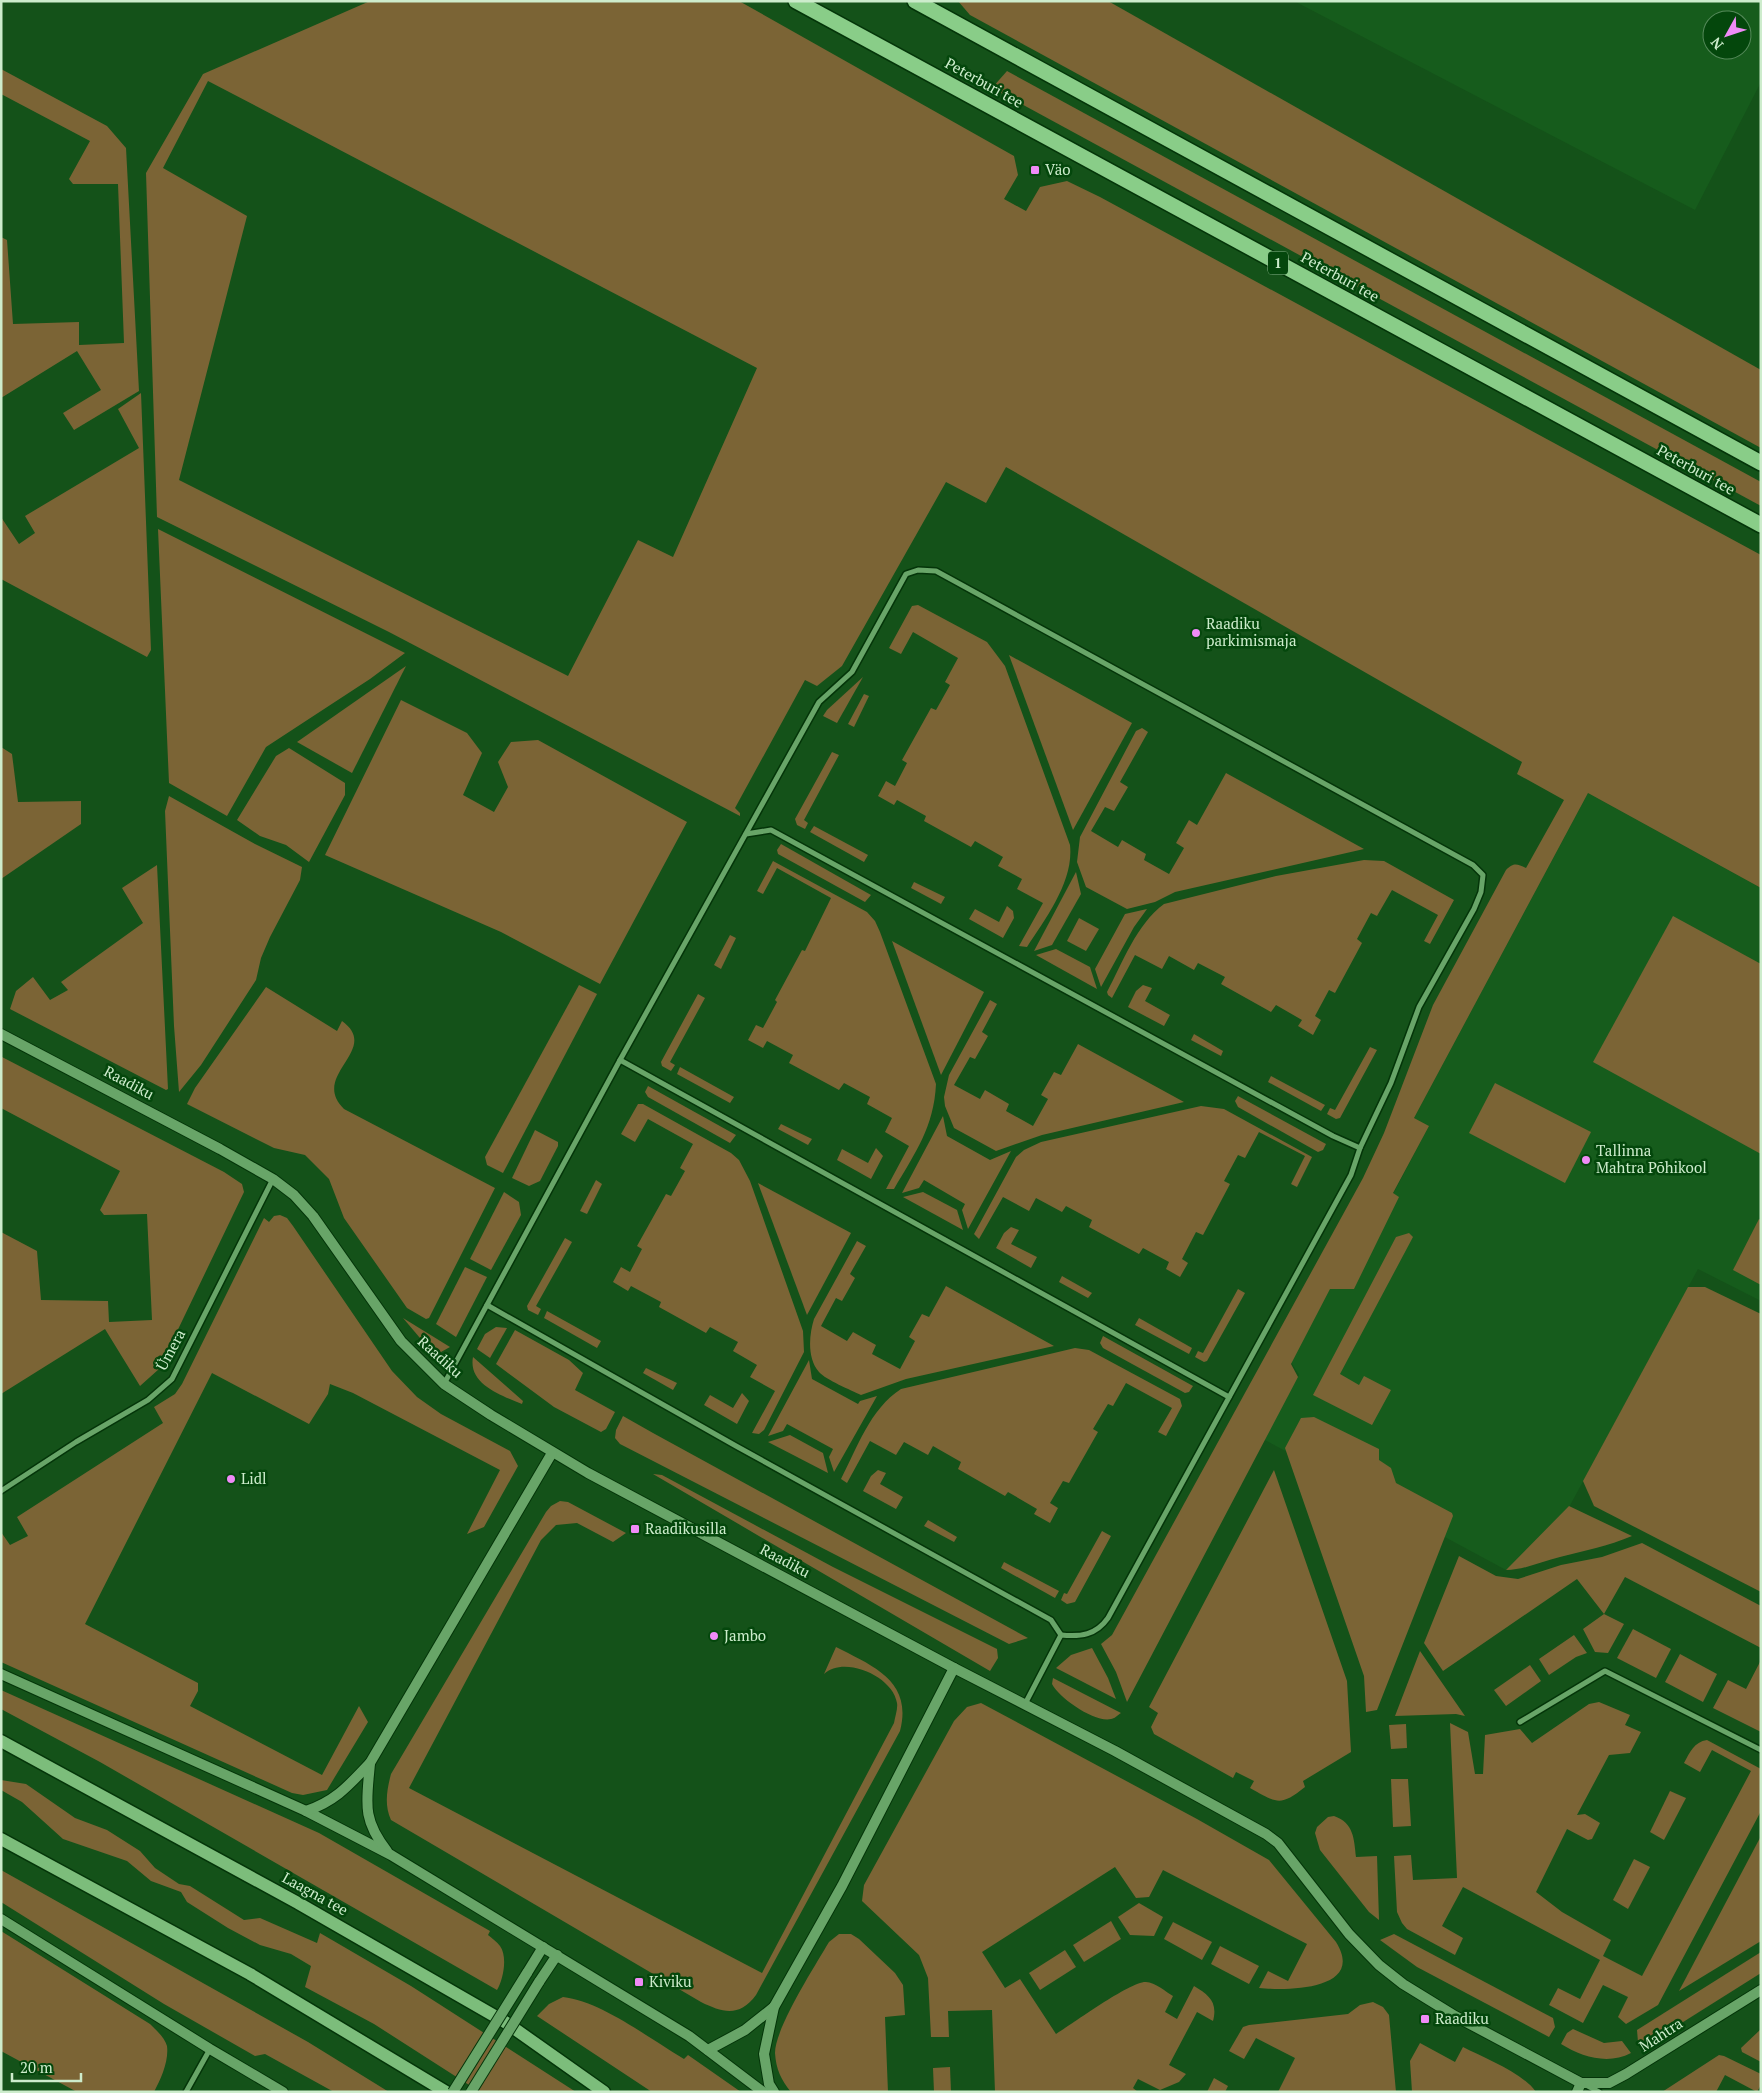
<svg xmlns="http://www.w3.org/2000/svg" width="1762" height="2093" viewBox="0 0 1762 2093" font-family="'PT Serif',serif">
<style>
.built{fill:#165c1c;fill-rule:evenodd}
.green{fill:#7b6435;fill-rule:evenodd}
.lines{fill:none;stroke-linecap:round;stroke-linejoin:round}
.street-casing{stroke:#043509;stroke-width:8}
.secondary-casing{stroke:#043509;stroke-width:12}
.primary-casing{stroke:#043509;stroke-width:15}
.highway-casing{stroke:#043509;stroke-width:18}
.street{stroke:#68a568;stroke-width:5}
.secondary{stroke:#68a568;stroke-width:10}
.primary{stroke:#7cbd7b;stroke-width:12}
.highway{stroke:#89cd88;stroke-width:15}
.secondary-bridge-casing{stroke:#043509;stroke-width:12;stroke-linecap:butt}
.secondary-bridge{stroke:#68a568;stroke-width:10}
.poi-dot{fill:#ef8bf7;stroke:#04470c;stroke-width:2}
.labels{text-anchor:middle;stroke-width:5;stroke-linejoin:round;paint-order:stroke}
.shield{fill:#04470c;stroke:#91ba92;stroke-width:1}
.shield-label{font-size:14px;font-weight:bold;fill:#cdeccc}
.street-label{font-size:15px;fill:#cdeccc;stroke:#04470c}
.poi-label{font-size:15px;fill:#cdeccc;stroke:#04470c;text-anchor:start}
</style>
<rect width="100%" height="100%" fill="#145219"/>
<g class="built">
<path d="M1294,1h467v81l-66,128zM1712,20h30v30h-30z"/>
<polygon points="1588,793 1761,888 1761,1301 1698,1269 1567,1511 1506,1570 1263,1439 1299,1375 1291,1362 1330,1288 1344,1287 1429,1126 1414,1118"/>
</g>
<g class="green">
<path d="M370,1h369l275,155 4,19 -14,24 22,12 14,-24 27,-6 33,16 661,358v333l-173,-95 -174,325 15,8 -36,67 6,4 -45,92h-24l-39,75 7,13 -171,325 -11,-30 -15,-28 11,-9 251,-457 21,-45 49,-128 73,-135c8,-8 11,-6 20,-2l38,-68 -47,-26 5,-12 -516,-295 -20,36 -40,-21 -104,184 -25,20 -12,-6 -70,128 5,5v3l-351,-184 -232,-115 -11,-344 57,-99zM208,81l549,287 -84,189 -35,-17 -70,136 -389,-196 68,-264 -84,-48z"/>
<polygon points="958,1 1108,1 1761,370 1761,448 970,15"/>
<polygon points="1,69 107,126 126,148 139,391 74,430 63,413 101,390 77,351 1,398 1,237 7,240 13,324 79,322 79,345 124,343 118,184 73,184 69,179 90,141 1,94"/>
<polygon points="1007,71 1761,482 1761,506 992,88"/>
<polygon points="141,393 151,650 147,657 1,579 1,517 19,544 35,533 25,516 139,448 118,409"/>
<polygon points="158,529 405,653 370,679 266,747 227,816 169,783"/>
<path d="M918,605l69,37 18,24 65,179c4,36 -24,73 -43,102l-8,-1 24,-43 -26,-14 5,-10 -24,-13 5,-9 -28,-16 -4,6 -47,-26 2,-5 -29,-16 -3,5 -16,-9 8,-15 9,5 12,-23 -5,-3 29,-52 5,2 14,-25 -5,-3 13,-24 -45,-26 -12,22 -12,-6 23,-42z"/>
<polygon points="1009,655 1132,723 1073,830"/>
<polygon points="406,666 352,773 297,742"/>
<polygon points="863,677 837,723 823,716 827,710"/>
<polygon points="864,694 869,696 854,727 848,724"/>
<polygon points="401,700 467,733 482,753 463,795 494,812 508,787 498,762 511,742 538,740 687,822 600,984 501,932 325,855"/>
<polygon points="1142,728 1148,732 1120,782 1128,787 1114,811 1105,807 1091,831 1118,847 1122,840 1146,854 1144,860 1169,874 1184,848 1176,843 1189,820 1197,825 1226,773 1364,849 1175,892 1155,902 1127,909 1086,887 1077,862 1080,837 1136,731"/>
<polygon points="1,747 12,754 18,802 81,801 81,824 1,879"/>
<polygon points="289,748 345,783 345,795 309,862 286,845 260,836 237,820 276,756"/>
<polygon points="832,752 839,755 804,820 808,823 805,829 797,825 795,819"/>
<polygon points="169,796 255,844 302,867 300,880 270,937 261,958 256,980 201,1065 179,1092 174,1026 165,811"/>
<polygon points="814,826 868,855 864,862 810,832"/>
<polygon points="781,844 871,895 865,902 778,854 777,850"/>
<path d="M1364,860l20,1 70,39 -24,44 -6,-3 14,-26 -46,-25 -15,26 -6,-3 -14,26 5,4 -27,50 -6,-3 -14,26 6,4 -8,15 -15,-9 4,-6 -26,-15 -5,7 -50,-28 4,-7 -27,-14 -4,7 -25,-14 -7,13 -27,-14 -23,43 -4,-3 -1,-3c16,-30 29,-67 57,-88l112,-28z"/>
<path d="M773,861l94,51 8,9 5,11 56,152c-2,43 -21,69 -42,105h-8l23,-43 -24,-14 7,-14 -25,-14 3,-7 -26,-14 -5,7 -50,-27 4,-8 -26,-14 -4,7 -15,-8 8,-15 7,3 14,-26 -2,-2 27,-50 3,1 26,-53 -54,-30 -14,26 -6,-3z"/>
<polygon points="157,865 168,1089 166,1090 10,1009 16,991 33,977 50,1000 68,990 61,982 143,923 122,888"/>
<polygon points="1076,872 1081,894 1052,945 1034,951"/>
<polygon points="914,882 945,897 941,904 911,888"/>
<polygon points="1007,906 1013,911 1014,918 1003,938 969,919 975,909 999,922"/>
<polygon points="1147,909 1134,927 1101,987 1095,969 1125,914"/>
<polygon points="1673,916 1761,964 1761,1154 1593,1062"/>
<polygon points="1079,918 1099,929 1086,951 1067,941"/>
<polygon points="730,935 736,938 721,969 714,965"/>
<polygon points="892,941 984,992 941,1075"/>
<polygon points="1056,949 1090,967 1097,989 1036,955"/>
<polygon points="579,985 597,994 503,1173 487,1165 485,1157"/>
<polygon points="1143,985 1152,988 1145,1001 1170,1015 1164,1026 1128,1007 1136,991"/>
<path d="M266,987l71,44 5,-10c40,29 -33,54 2,88l151,79 -66,130 -3,1 -19,-11 -63,-90 -15,-39 -24,-24 -31,-7 -87,-44 8,-16z"/>
<polygon points="698,994 705,998 670,1062 675,1065 671,1071 662,1066 661,1062"/>
<polygon points="990,1000 997,1004 982,1032 988,1036 975,1059 970,1057 954,1085 980,1099 985,1090 1009,1104 1006,1111 1033,1126 1048,1099 1041,1095 1054,1072 1061,1075 1078,1044 1184,1102 1042,1135 996,1151 954,1128 945,1106 944,1097 949,1075"/>
<polygon points="1194,1034 1223,1051 1221,1056 1191,1040"/>
<polygon points="1370,1047 1377,1050 1340,1118 1336,1119 1327,1114 1330,1108 1335,1110"/>
<polygon points="2,1057 224,1172 242,1184 244,1192 159,1369 140,1386 105,1329 1,1394 1,1232 37,1251 41,1300 108,1301 109,1322 152,1320 147,1214 104,1215 100,1210 120,1171 1,1108"/>
<polygon points="680,1067 734,1097 730,1103 677,1074"/>
<polygon points="1271,1076 1325,1105 1321,1111 1268,1082"/>
<polygon points="1495,1083 1591,1132 1565,1183 1469,1133"/>
<polygon points="648,1086 736,1135 730,1143 648,1097 645,1092"/>
<polygon points="1238,1096 1326,1144 1323,1150 1318,1152 1238,1107 1235,1101"/>
<polygon points="638,1104 643,1104 731,1153 739,1160 750,1181 803,1331 804,1352 764,1430 759,1434 752,1433 775,1391 750,1377 757,1365 733,1351 738,1342 710,1327 706,1333 659,1307 661,1302 631,1286 628,1291 613,1282 621,1267 630,1272 642,1249 637,1246 666,1194 671,1196 685,1171 680,1168 693,1144 648,1119 635,1142 621,1134"/>
<polygon points="1201,1106 1224,1109 1312,1157 1297,1187 1291,1184 1305,1156 1259,1132 1245,1158 1238,1155 1224,1181 1230,1184 1203,1235 1196,1232 1182,1259 1188,1263 1180,1277 1166,1269 1169,1262 1143,1248 1139,1254 1089,1227 1092,1220 1066,1206 1062,1212 1036,1198 1029,1211 1003,1197 979,1239 974,1234 1016,1157 1024,1150 1041,1142"/>
<polygon points="943,1116 947,1136 990,1160 1011,1151 968,1229 962,1210 965,1204 924,1180 919,1188 902,1193"/>
<polygon points="781,1124 812,1139 808,1145 778,1129"/>
<polygon points="535,1130 558,1142 558,1146 540,1181 529,1186 512,1178"/>
<polygon points="876,1148 883,1156 871,1179 837,1160 842,1149 868,1163"/>
<polygon points="596,1180 602,1184 587,1214 580,1211"/>
<polygon points="758,1183 851,1233 807,1315"/>
<polygon points="504,1192 519,1202 521,1215 491,1270 470,1259"/>
<polygon points="923,1192 957,1210 963,1230 903,1197"/>
<polygon points="280,1215 287,1218 293,1226 392,1371 417,1397 441,1414 510,1451 518,1466 484,1527 467,1534 500,1470 353,1393 330,1384 328,1394 309,1424 212,1373 85,1624 198,1683 198,1691 190,1706 322,1775 359,1706 368,1722 327,1790 303,1795 292,1793 1,1662 1,1532 10,1545 28,1536 17,1517 163,1423 154,1407 175,1394 182,1384 264,1218 269,1222 274,1216"/>
<polygon points="1759,1219 1761,1220 1761,1285 1733,1270"/>
<polygon points="1011,1227 1019,1230 1011,1244 1037,1257 1031,1268 996,1248 1004,1233"/>
<polygon points="1409,1233 1413,1237 1340,1374 1359,1385 1364,1376 1391,1390 1372,1425 1313,1395 1396,1237"/>
<polygon points="565,1238 572,1242 536,1306 541,1309 538,1315 528,1310 527,1306"/>
<path d="M857,1241l9,5 -16,28 5,4 -13,23 -6,-3 -15,28 26,15 6,-9 23,13 -4,9 28,15 15,-28 -6,-4 13,-23 7,3 17,-31 108,60 -148,33 -45,16c-10,-5 -35,-15 -42,-23 -12,-14 -10,-37 -5,-53z"/>
<polygon points="465,1267 487,1277 456,1337 436,1324"/>
<polygon points="1062,1276 1092,1293 1088,1298 1059,1282"/>
<polygon points="1688,1287 1705,1287 1761,1314 1761,1592 1594,1506 1583,1481"/>
<polygon points="1238,1289 1245,1293 1207,1361 1204,1362 1195,1357 1198,1351 1203,1353"/>
<polygon points="547,1311 601,1341 597,1348 544,1318"/>
<polygon points="403,1318 450,1347 441,1352 431,1351"/>
<polygon points="1139,1318 1192,1348 1189,1354 1135,1325"/>
<polygon points="496,1327 507,1328 490,1358 477,1349 485,1334"/>
<polygon points="515,1330 569,1360 583,1373 575,1390 615,1412 606,1429 601,1432 554,1407 496,1364"/>
<polygon points="1103,1336 1193,1386 1189,1392 1185,1393 1103,1348 1100,1343"/>
<path d="M1075,1348l14,2 91,49 2,7 -16,30 -8,-4 14,-24 -46,-25 -13,23 -5,-2 -15,25 5,3 -29,51 -6,-2 -13,22 8,5 -8,15 -16,-9 3,-5 -29,-17 -3,4 -47,-27 3,-7 -28,-16 -5,9 -24,-13 -8,13 -26,-14 -23,42 -6,-4c16,-31 29,-70 60,-90z"/>
<path d="M473,1357l50,44 -1,3c-22,-9 -54,-20 -49,-47z"/>
<polygon points="809,1360 812,1379 858,1404 860,1401 877,1396 834,1472 829,1457 833,1449 787,1424 783,1431 768,1436"/>
<polygon points="646,1368 677,1383 673,1390 643,1373"/>
<polygon points="742,1393 749,1401 737,1424 704,1405 710,1395 733,1408"/>
<polygon points="623,1416 653,1433 1028,1638 1009,1644 620,1444 615,1438 616,1430"/>
<polygon points="1314,1417 1379,1449 1379,1460 1391,1468 1396,1483 1452,1513 1453,1516 1377,1710 1366,1712 1364,1676 1285,1448 1301,1418"/>
<polygon points="790,1435 823,1453 828,1473 768,1442"/>
<polygon points="878,1470 886,1473 880,1484 903,1497 896,1509 863,1491 871,1476"/>
<path d="M1274,1470l73,211 4,71 -48,29 2,6c-25,20 -28,16 -55,1l4,-7 -18,-9 -3,6 -79,-44 -3,-7 7,-14 -9,-6z"/>
<polygon points="653,1474 662,1475 833,1567 997,1649 998,1658 990,1671"/>
<path d="M560,1501l8,1 58,31 -13,9 -36,-19 -21,2 -15,15 -132,248 353,185 132,-250c1,-6 4,-14 3,-20 -4,-27 -53,-48 -73,-29l12,-27c37,19 77,34 64,84l-144,264c-16,22 -33,18 -55,7l-310,-182c-7,-15 -4,-31 0,-46l155,-262 5,-6z"/>
<path d="M1569,1506l63,30c-24,10 -48,15 -72,21 -18,4 -35,13 -54,13z"/>
<polygon points="928,1520 957,1537 954,1542 924,1526"/>
<polygon points="1102,1531 1111,1536 1075,1602 1067,1604 1061,1600 1064,1593 1067,1594"/>
<polygon points="1642,1543 1761,1606 1761,1648 1625,1577 1604,1614 1624,1624 1608,1653 1595,1652 1583,1629 1604,1614 1577,1579 1443,1671 1424,1643 1459,1556 1496,1576 1518,1579 1561,1565 1602,1557"/>
<polygon points="1004,1562 1059,1591 1055,1598 1001,1568"/>
<polygon points="1633,1629 1671,1649 1656,1678 1617,1658"/>
<polygon points="1574,1635 1587,1653 1576,1657 1549,1675 1539,1659"/>
<polygon points="1092,1648 1108,1678 1116,1699 1056,1668 1071,1655"/>
<polygon points="1420,1651 1465,1716 1456,1714 1395,1716"/>
<polygon points="1680,1654 1717,1674 1703,1702 1665,1682"/>
<polygon points="1761,1660 1761,1732 1713,1708 1728,1680 1746,1689"/>
<polygon points="1530,1665 1541,1681 1506,1706 1494,1690"/>
<path d="M1053,1678l68,35c-3,2 -7,6 -10,6 -16,4 -52,-21 -59,-35z"/>
<path d="M1,1690l318,143 171,98 -2,4c4,3 9,7 12,11 8,11 3,34 -3,44l-397,-228 -99,-53z"/>
<path d="M1599,1702l31,13 -5,10 16,7 -11,21 -21,2 -32,60 8,-1 15,9 -8,16 -4,1 -21,-11 -31,63 26,20 49,28 -8,16 39,20 109,-205 -39,-21 -12,22 -16,-9c6,-11 10,-21 23,-23l54,29v42l-103,194 -32,19 -8,-7 10,-20 -25,-12 -20,38 -34,-18 9,-17 22,11 20,-39 -137,-73 -21,39 21,12 -8,17 -48,-26 -5,-6 -5,-11 -3,-56 17,-1 2,25 44,-2 -7,-155 18,9 7,42h8l2,-39 35,-6 12,14 57,-39z"/>
<path d="M981,1703l216,116 72,41 67,82c30,48 -48,49 -77,46l9,-17 20,10 19,-37 -144,-74 -14,27 -13,1 -21,-31 -133,85 23,36 15,-9 36,55c16,-10 75,-53 90,-52 9,0 20,10 27,14l-8,16 12,7 17,-33c15,9 24,16 19,35l-16,-9 -28,53 17,9 -7,8 -19,8 -22,-11 -5,9 5,4h-143l-3,-82 -44,1 1,26h-18l-3,-59 -9,-23 -57,-54 2,-16 90,-164 13,-14z"/>
<polygon points="1406,1724 1407,1748 1391,1749 1389,1725"/>
<polygon points="1391,1779 1408,1779 1411,1826 1393,1827"/>
<polygon points="1,1780 26,1784 75,1818 107,1830 140,1851 155,1868 179,1884 190,1886 244,1920 260,1918 317,1943 320,1933 411,1986 576,2092 480,2092 374,2024 305,1987 311,1966 291,1954 260,1945 228,1928 187,1902 181,1892 151,1881 127,1861 63,1839 22,1802 1,1790"/>
<polygon points="1670,1791 1686,1798 1664,1840 1650,1832"/>
<path d="M1334,1816c20,7 20,23 22,41l21,-1 2,64 -10,-8 -49,-62 -5,-17 2,-6 11,-10z"/>
<polygon points="1761,1836 1761,1941 1679,1991"/>
<polygon points="1634,1859 1650,1867 1628,1909 1613,1900"/>
<polygon points="1,1870 308,2042 389,2092 334,2092 265,2054 255,2056 164,2004 1,1902"/>
<polygon points="1139,1903 1163,1917 1154,1936 1130,1935 1118,1917"/>
<polygon points="1111,1921 1121,1939 1084,1962 1073,1945"/>
<polygon points="1173,1922 1212,1942 1202,1960 1164,1939"/>
<path d="M1,1931l149,93c6,6 15,14 17,22 2,15 -6,33 -13,46h-77l-76,-41z"/>
<path d="M839,1934h12l8,5 36,34 8,12 2,30 -20,2 3,75h-97c-10,-12 -15,-23 -16,-39 0,-25 40,-87 54,-111z"/>
<polygon points="1394,1934 1553,2018 1555,2027 1549,2037 1417,1967 1380,1940"/>
<polygon points="1220,1946 1259,1966 1249,1984 1211,1964"/>
<polygon points="1065,1950 1076,1967 1040,1990 1029,1973"/>
<polygon points="1761,1952 1761,1973 1645,2046 1638,2042 1637,2030"/>
<path d="M563,1997c38,4 87,42 121,62l4,-4 53,37h-89l-115,-76 12,-12z"/>
<polygon points="1373,2002 1383,2007 1389,2015 1396,2092 1278,2092 1295,2058 1256,2038 1244,2059 1229,2051 1243,2027 1249,2025 1348,2014 1360,2005"/>
<path d="M1573,2029l31,14 18,-2 9,12c-23,12 -49,4 -70,-9l6,-11z"/>
<polygon points="1761,2029 1761,2062 1742,2052 1741,2048"/>
<path d="M1420,2043l35,19 8,-15c21,11 59,25 73,45h-124l-2,-31z"/>
<polygon points="1719,2055 1724,2056 1761,2074 1761,2085 1757,2092 1725,2075 1716,2092 1662,2092"/>
<polygon points="950,2067 951,2092 934,2092 933,2068"/>
<polygon points="1214,2078 1228,2086 1225,2092 1207,2092"/>
</g>
<g class="lines">
<g class="street-casing">
<g id="street">
<path d="M746,834l25,-4 562,306 27,12 -9,27 -243,443c-12,17 -27,19 -47,17"/>
<polyline points="620,1060 1229,1397"/>
<polyline points="487,1305 736,1446 1051,1620 1061,1635 1025,1704"/>
<polyline points="444,1384 620,1060 819,702 852,672 906,574 918,570 936,571 1473,865 1483,875 1481,892 1474,909 1419,1007 1391,1083 1360,1148"/>
<polyline points="1,1491 76,1442 148,1400 172,1379 273,1179"/>
<polyline points="1520,1722 1605,1671 1761,1750"/>
<polyline points="1586,2085 1599,2092"/>
<polyline points="186,2092 210,2049"/>
</g>
</g>
<g class="secondary-casing">
<g id="secondary">
<polyline points="1,1034 220,1149 273,1179 294,1195 313,1216 401,1341 444,1384 491,1415 588,1473 954,1668 1115,1751 1266,1834 1278,1843 1349,1934 1379,1965 1403,1984 1455,2016 1581,2083 1609,2083 1626,2074 1761,1990"/>
<polyline points="1,1674 306,1811 391,1855 689,2036 763,2092"/>
<path d="M370,1763c-3,38 -9,55 17,88"/>
<path d="M306,1811c30,-10 43,-26 64,-48l182,-310"/>
<polyline points="1,1919 210,2049 283,2092"/>
<polyline points="527,1973 543,1947"/>
<polyline points="539,1982 557,1955"/>
<polyline points="708,2050 745,2030 774,2007"/>
<polyline points="774,2092 769,2084 764,2054 774,2007 842,1886 954,1668"/>
<polyline points="1577,2092 1581,2083"/>
</g>
</g>
<g class="primary-casing">
<g id="primary">
<polyline points="1,1741 298,1903 505,2022 604,2092"/>
<polyline points="1,1839 250,1974 446,2092"/>
</g>
</g>
<g class="highway-casing">
<g id="highway">
<polyline points="796,1 1761,525"/>
<polyline points="915,1 1761,463"/>
</g>
</g>
<use href="#street" class="street"/>
<use href="#secondary" class="secondary"/>
<use href="#primary" class="primary"/>
<use href="#highway" class="highway"/>
<g class="secondary-bridge-casing">
<g id="secondary-bridge">
<polyline points="453,2092 527,1973"/>
<polyline points="471,2092 539,1982"/>
</g>
</g>
<use href="#secondary-bridge" class="secondary-bridge"/>
</g>
<g class="poi-dot">
<rect x="1030" y="165" width="10" height="10" rx="2.5"/>
<circle cx="1196" cy="633" r="5"/>
<circle cx="1586" cy="1160" r="5"/>
<circle cx="231" cy="1479" r="5"/>
<rect x="630" y="1524" width="10" height="10" rx="2.5"/>
<circle cx="714" cy="1636" r="5"/>
<rect x="634" y="1977" width="10" height="10" rx="2.5"/>
<rect x="1420" y="2014" width="10" height="10" rx="2.5"/>
</g>
<g class="labels">
<rect class="shield" x="1268" y="251.5" width="20" height="23" rx="4"/>
<g class="shield-label">
<text x="1278" y="268">1</text>
</g>
<g class="street-label">
<text transform="translate(984 83) rotate(29)" y="5">Peterburi tee</text>
<text transform="translate(1340 277) rotate(29)" y="5">Peterburi tee</text>
<text transform="translate(1696 470) rotate(29)" y="5">Peterburi tee</text>
<text transform="translate(129 1083) rotate(28)" y="5">Raadiku</text>
<text transform="translate(171 1350) rotate(-62)" y="5">Ümera</text>
<text transform="translate(440 1357) rotate(42)" y="5">Raadiku</text>
<text transform="translate(785 1561) rotate(28)" y="5">Raadiku</text>
<text transform="translate(315 1894) rotate(29)" y="5">Laagna tee</text>
<text transform="translate(1661 2035) rotate(-33)" y="5">Mahtra</text>
</g>
<g class="poi-label">
<text x="1045" y="175">Väo</text>
<text x="1206" y="629">Raadiku<tspan x="1206" dy="17">parkimismaja</tspan></text>
<text x="1596" y="1156">Tallinna<tspan x="1596" dy="17">Mahtra Põhikool</tspan></text>
<text x="241" y="1484">Lidl</text>
<text x="645" y="1534">Raadikusilla</text>
<text x="724" y="1641">Jambo</text>
<text x="649" y="1987">Kiviku</text>
<text x="1435" y="2024">Raadiku</text>
</g>
</g>
<rect width="1762" height="2093" fill="none" stroke="#cdeccc" stroke-width="5"/>
<g transform="translate(1727 35) rotate(230)"><circle r="24" fill="#04470c" stroke="#548959"/>
<path d="M0-4L9 19L0 12L-9 19Z" fill="#ef8bf7"/>
<text y="-8" font-size="14" font-weight="bold" text-anchor="middle" fill="#cdeccc">N</text>
</g>
<path d="M12 2073v8h69v-8" fill="none" stroke="#cdeccc" stroke-width="2.5"/>
<text x="20" y="2073" font-size="15" fill="#cdeccc" stroke="#04470c" stroke-width="4" paint-order="stroke">20 m</text>
</svg>
